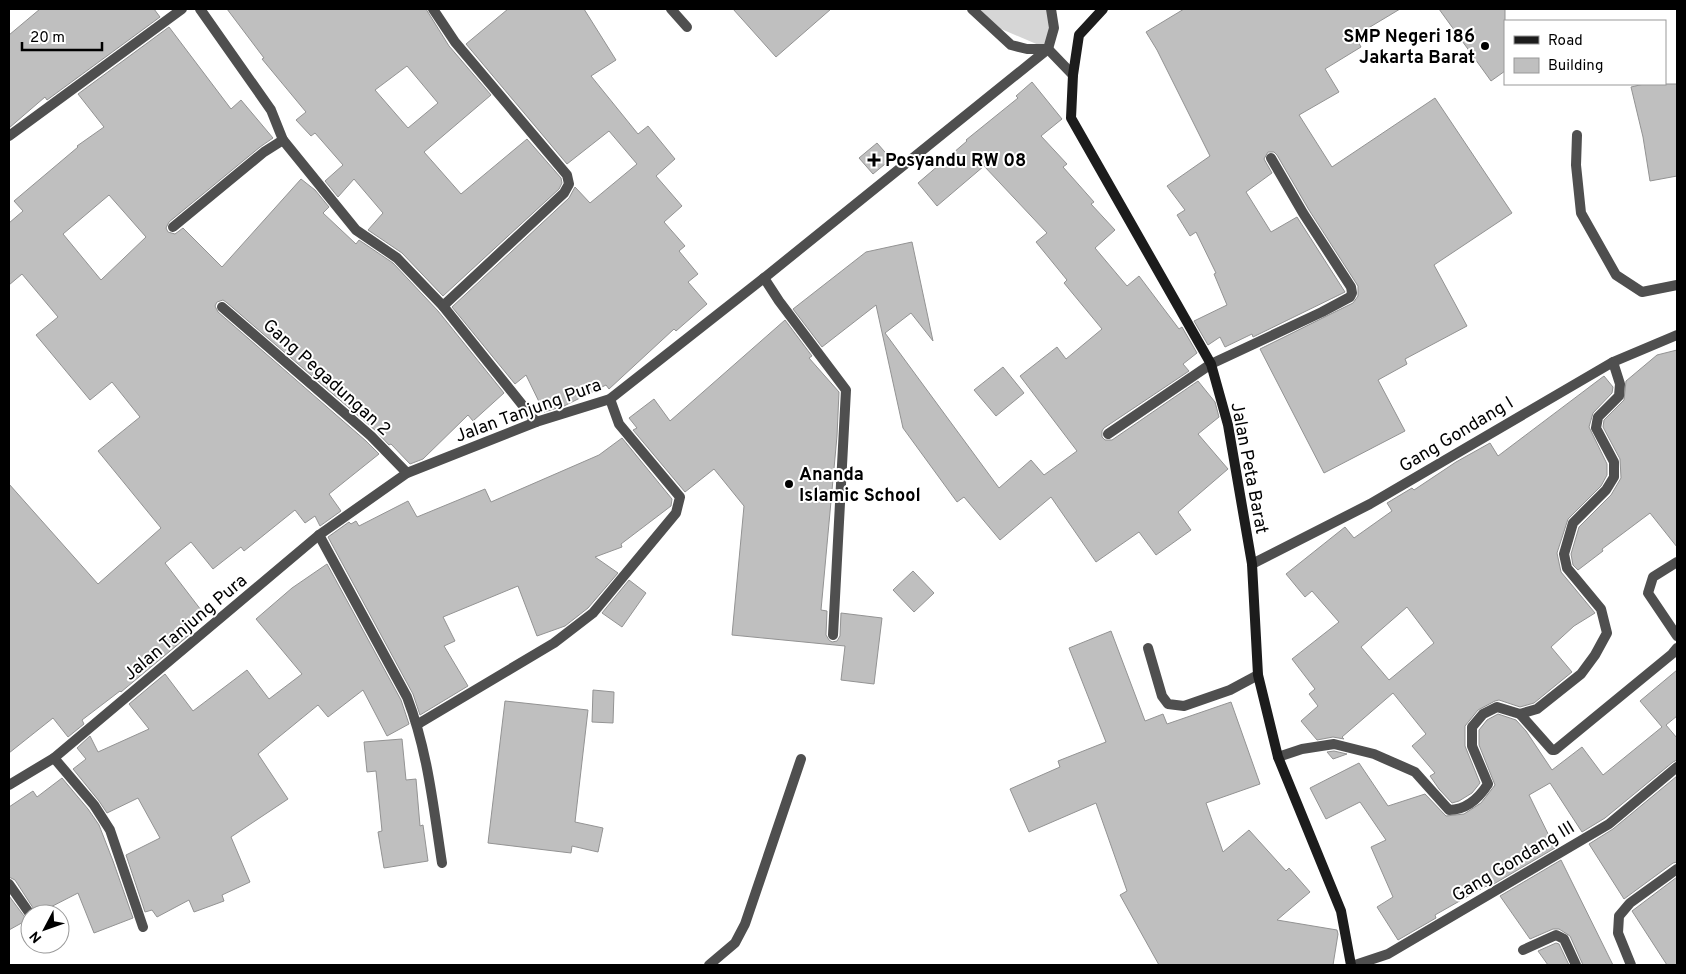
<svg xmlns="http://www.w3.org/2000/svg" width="1686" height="974" viewBox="0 0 1686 974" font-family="Overpass,sans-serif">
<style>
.green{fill:#d6d6d6}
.building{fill:#bfbfbf;stroke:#939393;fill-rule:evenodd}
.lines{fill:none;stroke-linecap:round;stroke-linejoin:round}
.service{stroke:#4f4f4f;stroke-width:10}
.minor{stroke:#4f4f4f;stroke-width:10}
.tertiary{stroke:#4f4f4f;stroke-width:10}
.secondary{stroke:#1c1c1c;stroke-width:10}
.poi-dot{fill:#000;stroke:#fff;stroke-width:2}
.labels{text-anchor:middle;stroke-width:4;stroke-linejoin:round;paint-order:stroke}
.poi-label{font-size:18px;font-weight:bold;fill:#000;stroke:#fff;text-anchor:start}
.street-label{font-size:18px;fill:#000;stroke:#fff}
</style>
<rect width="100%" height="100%" fill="#fff"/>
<polygon class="green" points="972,9 1051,9 1048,49 985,22"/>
<g class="building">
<polygon points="40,9 154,9 160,17 47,100 45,97 9,128 9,35"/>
<path d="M227,9h199l23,37 42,49 -67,57 37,42 66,-55 34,39 1,5 -3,6 -116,107 -41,-43 -34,-23 15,-17 -29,-34 -16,18 -13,-16 18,-16 -28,-32 -4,3 -15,-16 10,-8 -44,-53 2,-1zM407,66l31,37 -30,25 -33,-38z"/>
<polygon points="508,9 584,9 616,60 591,76 638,134 648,126 675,159 656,176 682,206 664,222 685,246 679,251 698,274 688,282 707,304 676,331 674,329 609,389 606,385 564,406 544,412 526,375 515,384 452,307 569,198 575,187 590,203 637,164 609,131 567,164 466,44"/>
<polygon points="733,9 831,9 776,57"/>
<polygon points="1184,9 1400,9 1355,36 1361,47 1325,69 1339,92 1299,115 1332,167 1435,98 1512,213 1434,265 1467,326 1405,359 1407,364 1378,380 1405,431 1324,473 1260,349 1353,303 1358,296 1358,286 1309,210 1277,155 1274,152 1268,152 1264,159 1272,173 1246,192 1271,232 1297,217 1345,292 1253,337 1252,334 1225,347 1220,337 1208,345 1194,321 1227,305 1214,274 1216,273 1196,232 1190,236 1177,215 1185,210 1167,186 1210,156 1157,50 1146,32"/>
<polygon points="1439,9 1505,9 1505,71 1491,81"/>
<path d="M169,27l62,82 10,-9 32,38 -13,9 -91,75 -3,6 2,4 7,2 8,-6 39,39 79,-88 14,11 14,17 -6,6 33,31 3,-4 34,23 45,48 66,82 -31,28 -5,-6 -45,44 -13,5 -19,-20 -2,1 -13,-14 -150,-129 -3,-2 -6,2 -2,4 3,6 148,129 13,13 -50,40 12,17 -21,15 -5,-10 -10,7 -10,-13 -51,41 -3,-4 -28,22 -22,-27 -26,21 36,47 -14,12 7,9 -73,61 -1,-1 -38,29 2,4 -16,13 -15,-19 -44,35v-269l89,100 63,-56 -63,-77 42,-34 -28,-35 -22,18 -54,-65 22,-18 -36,-43 -13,11v-62l14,-12 -9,-10 64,-54 -1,-1 27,-19 -26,-33zM109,195l37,42 -45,43 -38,-46z"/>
<polygon points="1032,82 1062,119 1041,136 1067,164 1063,167 1094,202 1091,204 1115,230 1095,248 1127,286 1139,276 1179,329 1182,327 1197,353 1183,364 1189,371 1104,428 1102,431 1102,437 1105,440 1112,440 1198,381 1215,402 1219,417 1198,434 1228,469 1178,512 1191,530 1156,555 1139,532 1096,562 1051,497 1000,540 964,497 957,502 903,428 876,305 822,347 793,309 866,252 912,242 933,341 911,313 885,333 999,488 1031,460 1044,475 1077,451 1020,376 1057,347 1066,359 1102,329 1064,283 1067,280 1036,242 1047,233 984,166 937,206 918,183 967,141 966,140 1018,98 1016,96"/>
<polygon points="1644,84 1677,84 1677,176 1650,181 1643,137 1631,87"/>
<polygon points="877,143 891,159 873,174 859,158"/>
<polygon points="785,320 812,356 809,358 839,392 837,436 821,610 827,611 826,635 829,640 832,642 837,641 840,636 841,613 882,618 874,684 841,680 845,646 732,635 744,506 714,469 685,492 633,430 637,428 629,418 654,399 670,421"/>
<polygon points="1677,350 1677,547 1650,513 1602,549 1603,551 1578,570 1573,565 1571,554 1579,527 1611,495 1621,478 1620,459 1603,427 1604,420 1624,400 1626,381 1657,355"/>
<polygon points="1003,367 1024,393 996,416 974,390"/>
<path d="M1604,376l9,11 -1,6 -19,20 -4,14 18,37v11l-6,11 -33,33 -11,34 4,19 34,41 -21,13 -23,21 21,25 -38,31 -14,4 -21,-7 -4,1 -17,9 -13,16v20l15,37 -8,10 -13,8 -7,2 -13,-14 -9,-13 5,-3 -23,-27 14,-12 -33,-41 -51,44 2,2 -11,-2 -16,3 -16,-19 17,-15 -9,-12 6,-5 -23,-30 47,-37 -27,-31 -7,6 -19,-23 59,-47 9,11 38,-27 -5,-8 25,-15 2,2 42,-28 34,-19 8,13zM1407,607l27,36 -45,37 -28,-33z"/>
<polygon points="622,438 672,499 671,506 621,544 622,547 595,557 618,573 588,608 565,626 537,636 518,586 443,617 455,641 444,646 468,686 420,715 413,694 328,537 349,522 351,524 356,521 359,526 408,501 417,517 485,489 491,502 599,455"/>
<polygon points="327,564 401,700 409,724 387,736 363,690 328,717 318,705 258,754 288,799 231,837 250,882 222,895 224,901 194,912 189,900 157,917 152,910 145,912 126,855 160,838 138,798 107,813 99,801 73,769 86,759 77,748 90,736 98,752 149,729 129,704 165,674 193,711 247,670 269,699 302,674 256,619 292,588"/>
<polygon points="913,571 934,593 914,612 893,590"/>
<polygon points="629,580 646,593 622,627 602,613"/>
<polygon points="1111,631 1145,721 1163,714 1167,724 1231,702 1260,784 1206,803 1223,852 1249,830 1286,871 1289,868 1310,892 1277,920 1337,930 1338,934 1333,965 1159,965 1120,895 1127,891 1096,803 1029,832 1010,789 1060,767 1058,761 1106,742 1069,648"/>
<polygon points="1677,670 1677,716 1666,725 1677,738 1677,760 1673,762 1605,818 1582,832 1550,783 1529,795 1555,848 1492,885 1487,887 1486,886 1435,915 1436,918 1398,940 1377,907 1393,897 1371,847 1386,840 1360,802 1326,819 1310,788 1359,763 1388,806 1425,794 1446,816 1464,814 1481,803 1495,785 1479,745 1479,730 1487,720 1498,714 1516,720 1526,731 1552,770 1582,747 1603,775 1662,727 1640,701"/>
<polygon points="593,690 614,692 613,723 592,722"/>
<polygon points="505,701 588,710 575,822 603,828 598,852 572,846 571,853 488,843"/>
<polygon points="402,739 406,780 416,779 420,826 423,825 428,861 384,868 378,832 382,831 376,771 367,772 364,742"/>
<polygon points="1334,751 1347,754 1333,759 1327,752"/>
<polygon points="1677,776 1677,862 1673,863 1624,899 1589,844 1613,829"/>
<polygon points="62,778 88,809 99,825 113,861 133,918 94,933 78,893 37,914 15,880 9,877 9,807 33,791 37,797"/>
<polygon points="1561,860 1613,965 1583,965 1570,936 1559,929 1553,929 1530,939 1500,896"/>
<polygon points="1677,877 1677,965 1667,965 1632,911"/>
<polygon points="9,896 27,920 9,930"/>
<polygon points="1556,943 1559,944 1569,965 1548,965 1538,951"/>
</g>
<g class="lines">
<g class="service">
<polyline points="1577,135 1576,165 1581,213 1616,275 1642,292 1677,285"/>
<polyline points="764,278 779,301 846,390 833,635"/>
<polyline points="1148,648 1162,696 1168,704 1184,706 1230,690 1258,675"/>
<polyline points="709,965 735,943 745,924 801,759"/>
</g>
<g class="minor">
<polyline points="200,9 271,110 283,140 356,230 397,258 443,306 536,422"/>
<polyline points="433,9 455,42 567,175 569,184 564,193 443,306"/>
<polyline points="671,9 687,27"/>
<polyline points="9,136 182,9"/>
<polyline points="173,227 264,152 283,140"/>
<polyline points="222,307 371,436 407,473"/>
<polyline points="1108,434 1211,364 1322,312 1350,297 1352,293 1351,287 1303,213 1271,158"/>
<path d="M319,535l88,162c21,55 26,108 35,166"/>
<polyline points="1677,562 1653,577 1648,593 1677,636"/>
<polyline points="1252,564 1370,504 1613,362 1677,335"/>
<polyline points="1520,714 1537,709 1581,674 1595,655 1607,633 1601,609 1567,568 1564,554 1573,523 1606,490 1614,477 1614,462 1596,428 1598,417 1619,396 1620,384 1613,362"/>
<polyline points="418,724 554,643 593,613 676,513 680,497 619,424 610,399"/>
<path d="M1278,757l24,-8 32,-5 40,10 41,18 34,38c18,0 30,-12 39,-26l-16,-38v-19l11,-13 14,-7 23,7 32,36h3l117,-96 5,-6"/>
<polyline points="54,758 94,805 110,830 143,927"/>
<polyline points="9,884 30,914"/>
<polyline points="1523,950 1556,935 1564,939 1576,965"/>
<polyline points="1355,965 1388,954 1609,824 1677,767"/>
<polyline points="1631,965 1618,933 1619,916 1630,903 1677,869"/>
</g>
<g class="tertiary">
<polyline points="972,9 1011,45 1027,49 1048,49 1073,75"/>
<polyline points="1048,49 1054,28 1051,9"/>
<polyline points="9,785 54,758 319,535 407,473 536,422 610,399 764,278 1048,49"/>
</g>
<polyline class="secondary" points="1103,9 1079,35 1073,75 1071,118 1211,364 1228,425 1252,564 1258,675 1278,757 1341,911 1351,965"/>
</g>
<g class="poi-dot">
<circle cx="1485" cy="46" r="5"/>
<path d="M871.5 152.5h5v5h5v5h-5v5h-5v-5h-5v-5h5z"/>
<circle cx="789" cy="484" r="5"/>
</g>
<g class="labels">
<g class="poi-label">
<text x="1475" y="42" text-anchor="end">SMP Negeri 186<tspan x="1475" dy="21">Jakarta Barat</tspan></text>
<text x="885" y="166">Posyandu RW 08</text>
<text x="799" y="480">Ananda<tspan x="799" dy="21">Islamic School</tspan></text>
</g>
<g class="street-label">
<text transform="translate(327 377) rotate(42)" y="6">Gang Pegadungan 2</text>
<text transform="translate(528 410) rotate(-20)" y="6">Jalan Tanjung Pura</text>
<text transform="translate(1456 434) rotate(-31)" y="6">Gang Gondang I</text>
<text transform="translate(1250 468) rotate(79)" y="6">Jalan Peta Barat</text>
<text transform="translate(185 627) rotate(-40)" y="6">Jalan Tanjung Pura</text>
<text transform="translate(1513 861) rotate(-31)" y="6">Gang Gondang III</text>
</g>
</g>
<rect width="1686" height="974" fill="none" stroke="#000000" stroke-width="20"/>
<rect x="1504" y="20" width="162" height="65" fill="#ffffff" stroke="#999999"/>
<rect x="1514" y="36" width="25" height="8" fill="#1c1c1c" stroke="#999999"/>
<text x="1548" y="45" font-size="15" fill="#000000">Road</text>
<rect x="1514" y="58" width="25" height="15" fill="#bfbfbf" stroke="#999999"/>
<text x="1548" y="70" font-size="15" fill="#000000">Building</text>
<g transform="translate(45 929) rotate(229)"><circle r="24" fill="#ffffff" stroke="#999999"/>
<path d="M0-4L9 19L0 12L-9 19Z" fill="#000000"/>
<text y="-8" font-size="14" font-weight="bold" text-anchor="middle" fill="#000000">N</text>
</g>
<path d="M22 42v8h80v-8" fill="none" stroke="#000000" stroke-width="2.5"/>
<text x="30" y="42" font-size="15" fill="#000000" stroke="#ffffff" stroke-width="4" paint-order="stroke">20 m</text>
</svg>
